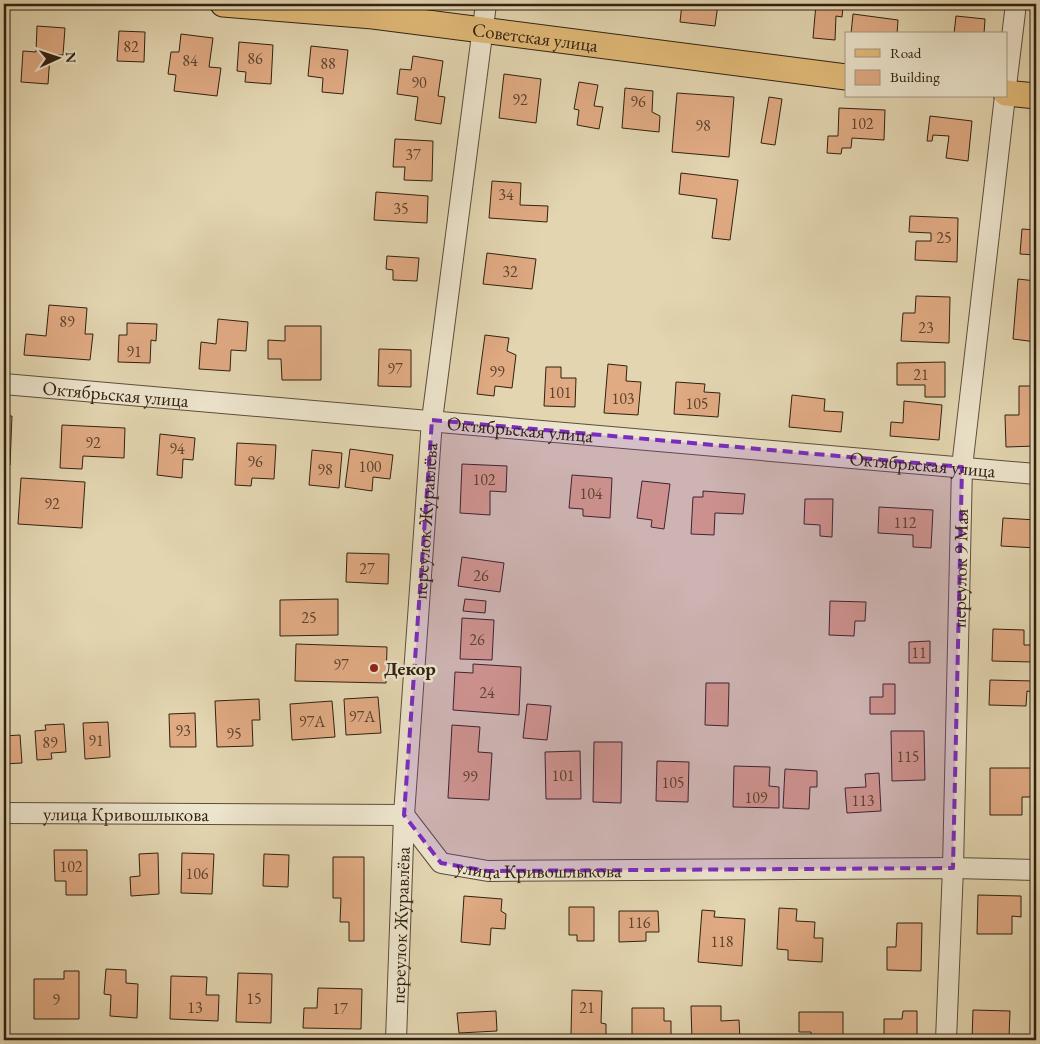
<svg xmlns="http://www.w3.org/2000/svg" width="1040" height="1044" viewBox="0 0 1040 1044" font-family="'EB Garamond',serif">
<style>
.building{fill:#e0aa83;stroke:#312111}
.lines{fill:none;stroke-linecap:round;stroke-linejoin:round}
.minor-casing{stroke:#5d4e39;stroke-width:22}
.major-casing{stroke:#312111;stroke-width:27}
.minor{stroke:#ece4cc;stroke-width:20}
.major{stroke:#e1ba78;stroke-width:25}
.marked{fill:#7b2cbf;fill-opacity:0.2;stroke:#7b2cbf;stroke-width:4;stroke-dasharray:10 6;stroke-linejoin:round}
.poi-dot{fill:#8f2418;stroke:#ece4cc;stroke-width:2}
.labels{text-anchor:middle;stroke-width:5;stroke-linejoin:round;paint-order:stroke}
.number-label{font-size:16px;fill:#5d432e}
.street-label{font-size:19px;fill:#312111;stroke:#ece4cc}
.poi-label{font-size:19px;font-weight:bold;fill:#312111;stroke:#ece4cc;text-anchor:start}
</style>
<rect width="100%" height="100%" fill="#e2d5b0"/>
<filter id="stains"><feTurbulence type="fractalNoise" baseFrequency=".004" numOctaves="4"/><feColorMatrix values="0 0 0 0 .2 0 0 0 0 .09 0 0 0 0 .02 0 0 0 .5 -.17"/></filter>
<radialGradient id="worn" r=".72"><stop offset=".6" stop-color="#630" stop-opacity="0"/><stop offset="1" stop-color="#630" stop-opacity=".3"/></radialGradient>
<g class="building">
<polygon points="682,4 718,4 715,26 680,22"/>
<polygon points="816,4 843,6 842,17 836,16 835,40 813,38"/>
<polygon points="853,14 898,20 897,34 851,34"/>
<polygon points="956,16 985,19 984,34 954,34"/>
<polygon points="4,26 7,27 4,61"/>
<polygon points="37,26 65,28 63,55 50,55 48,84 21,82 23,51 36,52"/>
<polygon points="119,31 145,32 144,62 117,61"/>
<polygon points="181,34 213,38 209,67 221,68 217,96 174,91 176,75 168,74 171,52 179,52"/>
<polygon points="239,42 273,45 271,84 245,82 246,72 237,71"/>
<polygon points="311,46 348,50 343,94 322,92 323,78 308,76"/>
<polygon points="413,56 443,61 438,96 445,97 441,124 415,120 418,97 397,94 400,69 411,70"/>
<polygon points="504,74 541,79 536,123 499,118"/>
<polygon points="579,82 598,85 594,106 603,107 599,129 577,125 579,110 574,109"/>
<polygon points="625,88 653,91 652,112 660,116 659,132 622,128"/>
<polygon points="677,93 734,97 729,157 672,152"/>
<polygon points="769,97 782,99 775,145 761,143"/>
<polygon points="839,108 885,110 884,140 852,138 851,148 842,148 841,154 827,153 828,136 838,136"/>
<polygon points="930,116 972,121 968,161 946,158 949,136 933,135 932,141 927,141"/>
<polygon points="1034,131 1036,131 1036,158 1032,158"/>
<polygon points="395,139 433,141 432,181 404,180 405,167 393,167"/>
<polygon points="681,173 738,180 730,240 712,238 717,199 679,194"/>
<polygon points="492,181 521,183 520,205 548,206 547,222 489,218"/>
<polygon points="376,192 428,196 427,223 374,220"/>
<polygon points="910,216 958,218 957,262 915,260 916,241 931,241 931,233 909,232"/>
<polygon points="1022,229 1036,230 1036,255 1020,254"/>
<polygon points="487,253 536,259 532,289 483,284"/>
<polygon points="387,256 419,258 417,281 393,280 393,270 386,269"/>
<polygon points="1018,279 1036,281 1036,342 1013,339"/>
<polygon points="916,296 950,297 949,343 901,341 903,313 915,313"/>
<polygon points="49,305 87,308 85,334 93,334 90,360 24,355 26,334 46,336"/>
<polygon points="218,319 248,322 246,351 231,350 230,371 199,369 201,342 216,344"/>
<polygon points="127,323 157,324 156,341 151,340 150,363 118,362 119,335 127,335"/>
<polygon points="285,326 321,326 321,380 282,380 281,359 268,359 268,340 285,341"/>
<polygon points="485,335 509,338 507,351 516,355 512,388 495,386 494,396 477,394"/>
<polygon points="379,349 411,350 411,387 378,386"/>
<polygon points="945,362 945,397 925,397 925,385 897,385 897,363"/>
<polygon points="608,364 627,366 626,381 641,382 638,415 604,413"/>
<polygon points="546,367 561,367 561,378 576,378 575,407 544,406"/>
<polygon points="676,382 705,384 704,392 720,393 718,417 674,414"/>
<polygon points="1019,386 1036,386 1036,448 1036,446 1006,447 1005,415 1019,415"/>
<polygon points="792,395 825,399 824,411 843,412 841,432 789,427"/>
<polygon points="904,401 942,405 939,440 890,436 891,422 903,423"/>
<polygon points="4,416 12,416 10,465 4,464"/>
<polygon points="62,425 125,428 124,458 83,456 82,469 60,468"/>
<polygon points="160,434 195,438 193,460 183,459 182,478 157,475"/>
<polygon points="237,443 276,445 274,479 252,478 251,486 235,485"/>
<polygon points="350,449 393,455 390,479 373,477 372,491 345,487"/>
<polygon points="312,450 342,453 339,488 309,485"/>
<polygon points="462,464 507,466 506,492 490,491 490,515 460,513"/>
<polygon points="572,475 612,478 610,518 583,516 583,509 569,508"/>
<polygon points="21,478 85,482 82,528 18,524"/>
<polygon points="642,481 670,484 664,529 651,527 652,520 637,518"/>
<polygon points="703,491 745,494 743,514 715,513 714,535 691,534 693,497 703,497"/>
<polygon points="805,499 833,499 832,537 820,536 820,525 804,524"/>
<polygon points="879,507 933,510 931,548 913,547 913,535 878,533"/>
<polygon points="1003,518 1036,520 1036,548 1001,546"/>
<polygon points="347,553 389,554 388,584 346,582"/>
<polygon points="462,557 504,563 500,592 458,586"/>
<polygon points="338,599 338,635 280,636 280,600"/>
<polygon points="465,599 486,601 485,613 463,611"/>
<polygon points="830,601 866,602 865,621 855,621 854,636 829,635"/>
<polygon points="462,618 494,620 492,660 460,659"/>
<polygon points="993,629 1024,630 1024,645 1032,645 1032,662 992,661"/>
<polygon points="930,641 930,663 909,663 909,642"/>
<polygon points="296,644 387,647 386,683 295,681"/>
<polygon points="473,664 521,667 519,715 453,710 455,672 473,673"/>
<polygon points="990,680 1034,681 1033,692 1027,691 1026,706 989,705"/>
<polygon points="706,683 729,683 728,726 705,725"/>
<polygon points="883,684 895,684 895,714 870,714 870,697 883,697"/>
<polygon points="378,697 381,733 346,735 344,699"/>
<polygon points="259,699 260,720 252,720 253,746 217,747 215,701"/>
<polygon points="332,701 335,737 292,740 290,704"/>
<polygon points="527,704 551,706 547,740 523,738"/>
<polygon points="195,713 196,747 170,747 169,714"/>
<polygon points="108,722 110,757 85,759 83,723"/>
<polygon points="64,724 66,752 51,753 52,759 37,760 35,731 46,730 45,725"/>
<polygon points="452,725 480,727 478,752 492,753 489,800 448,798"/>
<polygon points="891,731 924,731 925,780 892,781"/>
<polygon points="20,735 22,763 4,764 4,736"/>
<polygon points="594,742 622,742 621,803 593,802"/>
<polygon points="580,751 581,799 546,799 545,752"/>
<polygon points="657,761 689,762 688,802 656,801"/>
<polygon points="734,766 770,767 769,786 779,787 779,808 733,807"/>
<polygon points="990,768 1036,768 1036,797 1022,797 1022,815 990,815"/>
<polygon points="785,769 817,771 817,787 810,787 809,809 783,808"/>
<polygon points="879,773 881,811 847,813 845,788 866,787 865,774"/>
<polygon points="54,850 87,850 87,895 66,895 66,881 55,881"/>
<polygon points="158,853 159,894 131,896 130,877 140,876 139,854"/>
<polygon points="182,853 214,854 212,894 181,893"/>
<polygon points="264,854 289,855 288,887 263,886"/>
<polygon points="333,857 364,857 364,941 349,941 349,922 340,922 341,898 333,898"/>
<polygon points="978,895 1021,896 1021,917 1012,916 1012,934 977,934"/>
<polygon points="464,896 502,899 501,911 506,914 505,929 491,928 490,945 461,942"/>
<polygon points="569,907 594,907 594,941 577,941 577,935 569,935"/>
<polygon points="779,908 797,909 796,921 815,922 814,938 823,938 822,962 788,960 788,950 777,949"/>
<polygon points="702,910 715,911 714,917 745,919 742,966 698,962"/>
<polygon points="619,911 658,911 659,932 646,932 646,941 619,942"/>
<polygon points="897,923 922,923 921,971 887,970 887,947 896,947"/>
<polygon points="106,969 126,970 126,983 138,984 137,1018 110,1016 111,995 104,994"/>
<polygon points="64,971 79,971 79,1019 34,1019 34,979 64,979"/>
<polygon points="238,973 272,974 271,1023 236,1022"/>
<polygon points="171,976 207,977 206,995 219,995 218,1021 170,1019"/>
<polygon points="318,988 362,989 361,1029 303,1028 304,1008 317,1008"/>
<polygon points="572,990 602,991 601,1023 606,1024 606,1036 571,1035"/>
<polygon points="691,1006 721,1006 721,1021 739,1020 740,1040 692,1040"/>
<polygon points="632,1008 664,1008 664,1021 671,1021 671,1040 632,1040"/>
<polygon points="973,1010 1010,1011 1009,1037 1026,1038 1026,1040 972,1040"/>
<polygon points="496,1011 497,1031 459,1033 457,1013"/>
<polygon points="903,1011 917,1011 917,1040 884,1040 884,1019 902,1019"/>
<polygon points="799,1012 843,1012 843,1040 811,1040 811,1032 799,1032"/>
</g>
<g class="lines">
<g class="minor-casing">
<g id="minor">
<polyline points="1006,86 1016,4"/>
<path id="s1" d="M4,384l1032,90"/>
<path id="s2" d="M4,813l400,2 37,48 47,8 465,-3 83,2"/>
<path id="s3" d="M396,1040l8,-225 28,-395 54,-416"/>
<path id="s4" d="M946,1040l7,-172 9,-401 43,-371"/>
</g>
</g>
<g class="major-casing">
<g id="major">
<path id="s5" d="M223,4l150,12 473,61"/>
<polyline points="1006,93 1036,96"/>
</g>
</g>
<use href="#minor" class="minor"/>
<use href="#major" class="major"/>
</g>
<path class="marked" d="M432,420l530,47 -9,401 -465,3 -47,-8 -37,-48z"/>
<circle class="poi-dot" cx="374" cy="668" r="5"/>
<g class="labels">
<g class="number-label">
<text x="131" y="52">82</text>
<text x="255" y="64">86</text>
<text x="190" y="66">84</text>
<text x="328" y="69">88</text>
<text x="419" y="88">90</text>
<text x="520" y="105">92</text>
<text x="638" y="107">96</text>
<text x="862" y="129">102</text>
<text x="703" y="131">98</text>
<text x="413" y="160">37</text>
<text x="506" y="200">34</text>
<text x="401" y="214">35</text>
<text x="944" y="243">25</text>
<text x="510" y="277">32</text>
<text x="67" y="327">89</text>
<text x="926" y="333">23</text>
<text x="134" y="357">91</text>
<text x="395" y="374">97</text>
<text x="497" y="377">99</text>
<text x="921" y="380">21</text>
<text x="560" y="398">101</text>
<text x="623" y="404">103</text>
<text x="697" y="409">105</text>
<text x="93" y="448">92</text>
<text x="177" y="454">94</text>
<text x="255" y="467">96</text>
<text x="370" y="472">100</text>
<text x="325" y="475">98</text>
<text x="484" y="485">102</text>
<text x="591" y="499">104</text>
<text x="52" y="509">92</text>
<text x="905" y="528">112</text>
<text x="367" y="574">27</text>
<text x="481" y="581">26</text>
<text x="309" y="623">25</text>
<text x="477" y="645">26</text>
<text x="919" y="658">11</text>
<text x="341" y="670">97</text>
<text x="487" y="698">24</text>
<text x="362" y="722">97А</text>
<text x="312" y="727">97А</text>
<text x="183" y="736">93</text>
<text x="234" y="739">95</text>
<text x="96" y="746">91</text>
<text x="50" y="748">89</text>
<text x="908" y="762">115</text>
<text x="563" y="781">101</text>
<text x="470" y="782">99</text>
<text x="673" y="788">105</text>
<text x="756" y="803">109</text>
<text x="863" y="806">113</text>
<text x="71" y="872">102</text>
<text x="197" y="879">106</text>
<text x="639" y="928">116</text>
<text x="722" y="947">118</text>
<text x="254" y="1004">15</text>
<text x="56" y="1005">9</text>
<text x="195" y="1013">13</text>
<text x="587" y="1013">21</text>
<text x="340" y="1014">17</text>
</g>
<g class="street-label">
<text dy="7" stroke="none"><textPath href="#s5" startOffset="314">Советская улица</textPath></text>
<text dy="7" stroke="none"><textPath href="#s1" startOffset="112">Октябрьская улица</textPath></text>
<text dy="7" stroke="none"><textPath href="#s1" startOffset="518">Октябрьская улица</textPath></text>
<text dy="7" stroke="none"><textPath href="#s1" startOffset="922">Октябрьская улица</textPath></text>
<text dy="7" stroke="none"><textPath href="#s3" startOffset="520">переулок Журавлёва</textPath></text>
<text dy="7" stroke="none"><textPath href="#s4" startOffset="472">переулок 9 Мая</textPath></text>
<text dy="7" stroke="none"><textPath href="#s2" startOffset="122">улица Кривошлыкова</textPath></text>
<text dy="7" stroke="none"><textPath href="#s2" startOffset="559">улица Кривошлыкова</textPath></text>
<text dy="7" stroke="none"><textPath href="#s3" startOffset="115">переулок Журавлёва</textPath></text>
</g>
<g class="poi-label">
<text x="384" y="675">Декор</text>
</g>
</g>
<rect width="1040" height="1044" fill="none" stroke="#e2d5b0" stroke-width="20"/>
<rect x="5" y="5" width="1030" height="1034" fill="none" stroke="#312111" stroke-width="2.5"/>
<rect x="10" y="10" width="1020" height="1024" fill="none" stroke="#312111"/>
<rect x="845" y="32" width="162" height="65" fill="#ece4cc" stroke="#a19681"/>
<rect x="855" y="49" width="25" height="8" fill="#e1ba78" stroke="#a19681"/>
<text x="890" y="58" font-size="15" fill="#312111">Road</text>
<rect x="855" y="70" width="25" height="15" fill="#e0aa83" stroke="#a19681"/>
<text x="890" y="82" font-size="15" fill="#312111">Building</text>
<g transform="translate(58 58) rotate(87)" stroke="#ece4cc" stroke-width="4" paint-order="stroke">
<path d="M0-4L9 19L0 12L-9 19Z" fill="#312111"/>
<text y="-8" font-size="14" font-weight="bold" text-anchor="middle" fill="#312111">N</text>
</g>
<rect width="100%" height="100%" filter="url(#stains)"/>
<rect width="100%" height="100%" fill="url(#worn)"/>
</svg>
